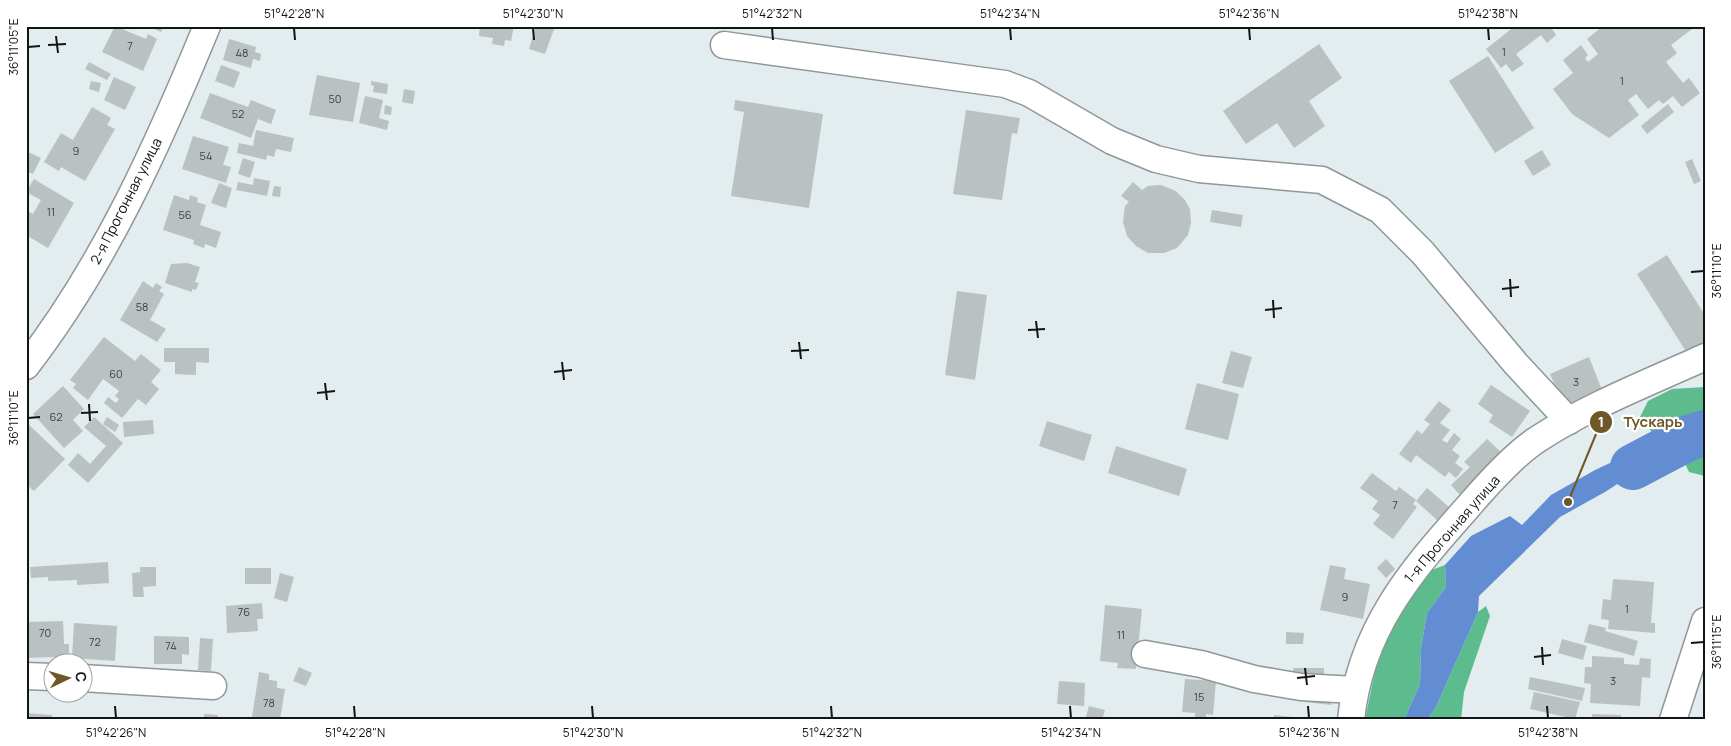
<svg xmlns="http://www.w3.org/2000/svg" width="1731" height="746" viewBox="0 0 1731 746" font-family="Manrope,sans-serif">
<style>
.forest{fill:#5cbc8d}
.water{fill:#638dd3}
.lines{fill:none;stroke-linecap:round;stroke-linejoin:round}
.river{stroke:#638dd3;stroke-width:46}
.building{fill:#b9c2c0}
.minor-casing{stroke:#8f9799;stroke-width:29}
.minor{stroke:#fff;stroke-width:26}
.ticks{fill:none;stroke:#121516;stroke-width:2}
.labels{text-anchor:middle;stroke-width:4.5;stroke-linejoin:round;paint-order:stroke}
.number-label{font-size:11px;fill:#3c4040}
.street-label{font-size:14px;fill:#121516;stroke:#fff}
.leader{fill:none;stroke:#6f5828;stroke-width:2}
.callout-dot{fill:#6f5828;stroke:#fff;stroke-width:2}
.mark-label{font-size:15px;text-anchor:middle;font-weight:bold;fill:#fff}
.callout-label{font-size:15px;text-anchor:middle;font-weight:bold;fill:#6f5828;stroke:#fff;stroke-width:4.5;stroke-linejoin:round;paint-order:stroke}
.neatline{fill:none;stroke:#121516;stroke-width:2}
.ticks-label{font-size:12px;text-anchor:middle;fill:#121516}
</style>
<rect width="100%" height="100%" fill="#e3ecee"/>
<g class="forest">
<polygon points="1705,387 1705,414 1669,430 1652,432 1639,419 1648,401 1672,389"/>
<polygon points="1705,433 1705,476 1689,472 1677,446 1688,438"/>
<polygon points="1445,565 1446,587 1427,613 1421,648 1420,684 1404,720 1365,720 1378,656 1400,607 1421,574"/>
<polygon points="1486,606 1490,616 1464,692 1461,720 1427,720 1436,707 1478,612"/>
</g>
<polygon class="water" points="1705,414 1705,433 1688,438 1605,492 1560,517 1479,596 1478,612 1436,707 1427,720 1404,720 1420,684 1421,648 1427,613 1446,587 1445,565 1471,536 1510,516 1522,525 1551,495 1595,470 1627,455 1652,432 1669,430"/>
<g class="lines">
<polyline class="river" points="1633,467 1688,438 1705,433"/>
</g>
<g class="building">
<polygon points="115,26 146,39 148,34 157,39 143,71 102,52"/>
<polygon points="148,26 164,26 161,32"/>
<polygon points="480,26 514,26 511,41 505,40 504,46 492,44 493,38 479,36"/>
<polygon points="536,26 554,29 545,54 529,49"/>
<polygon points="1515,26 1555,26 1552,29 1556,35 1547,43 1541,35 1516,54 1524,64 1512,72 1506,64 1501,68 1486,49"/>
<polygon points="1603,26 1696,26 1671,45 1677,53 1666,62 1683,83 1689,78 1700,93 1682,107 1673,96 1663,104 1659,100 1648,109 1636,94 1628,100 1639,115 1609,138 1572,114 1553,89 1573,73 1563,60 1581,45 1588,55 1585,58 1588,62 1598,54 1587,39"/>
<polygon points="229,39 256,47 255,52 261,54 260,61 253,59 251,68 223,60"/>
<polygon points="1319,44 1342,78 1309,101 1325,126 1294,148 1277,123 1246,144 1223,111"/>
<polygon points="1488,56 1534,128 1495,153 1449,81"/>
<polygon points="89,62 111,74 107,80 85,69"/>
<polygon points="221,65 240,72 234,88 215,81"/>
<polygon points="317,75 360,83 353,122 309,115"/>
<polygon points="114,77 136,87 125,110 104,100"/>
<polygon points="91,81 101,83 99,92 89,89"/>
<polygon points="371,81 388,84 387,94 373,92 374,86 371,85"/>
<polygon points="404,89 415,91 413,104 402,102"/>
<polygon points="210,93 248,107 251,100 276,110 271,124 258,119 251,138 200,118"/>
<polygon points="365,96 383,100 379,118 389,121 387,130 359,123"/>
<polygon points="735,100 823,114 809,208 731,196 744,112 734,110"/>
<polygon points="1668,104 1674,112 1647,134 1641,126"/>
<polygon points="385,105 392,107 391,115 384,114"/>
<polygon points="92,107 111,118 107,125 115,129 85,181 61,167 59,171 44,162 61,133 73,140"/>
<polygon points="966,110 1020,118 1017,134 1012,133 1002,200 953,194"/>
<polygon points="256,130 294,138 291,152 276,149 274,157 267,155 266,160 237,153 239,143 253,146"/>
<polygon points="193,136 229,147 223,165 231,167 226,183 182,169"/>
<polygon points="1542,150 1551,165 1533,176 1524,161"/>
<polygon points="26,151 41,158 33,174 26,171"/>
<polygon points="243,158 255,162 250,178 238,174"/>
<polygon points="1692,159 1701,181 1694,184 1685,162"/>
<polygon points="254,178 270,181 267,196 236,190 238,182 253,185"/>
<polygon points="34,179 74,203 48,248 26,235 26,210 33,214 41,200 26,192"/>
<polygon points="1133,182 1142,190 1148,186 1161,185 1176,191 1185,200 1190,209 1191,223 1188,235 1177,248 1164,253 1148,253 1136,246 1127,236 1123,222 1125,206 1129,202 1121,196"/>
<polygon points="219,183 232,188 226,208 211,203"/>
<polygon points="274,186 281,187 280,197 272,196"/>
<polygon points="174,195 189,200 190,195 198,198 197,202 206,205 200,225 221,232 216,248 205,244 204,248 193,244 194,240 163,230"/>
<polygon points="1212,210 1243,215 1241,227 1210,222"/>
<polygon points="1667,255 1703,312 1705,311 1705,347 1687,353 1637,274"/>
<polygon points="187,263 200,267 195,282 199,283 196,290 192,289 192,292 165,283 171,264"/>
<polygon points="143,281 153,288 156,283 162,287 159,291 164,294 150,320 166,329 157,342 120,320"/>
<polygon points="957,291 987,295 975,380 945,375"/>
<polygon points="104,337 135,361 141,354 161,370 151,382 159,389 146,405 138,399 122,418 104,403 108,397 116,403 119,399 115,396 119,391 103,379 88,400 73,388 76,384 70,380"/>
<polygon points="164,348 209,348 209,363 196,362 196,375 175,374 175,362 164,362"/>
<polygon points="1231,351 1252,357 1243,388 1222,383"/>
<polygon points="1589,357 1602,390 1564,406 1550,374"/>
<polygon points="1197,383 1239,394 1228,440 1185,429"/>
<polygon points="1491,385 1530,411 1512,437 1489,422 1493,415 1478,404"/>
<polygon points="63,386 84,409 73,420 83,431 64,448 33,414"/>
<polygon points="1439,401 1451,410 1440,423 1450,430 1442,440 1447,443 1454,433 1461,439 1452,450 1460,456 1455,463 1463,469 1456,478 1449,472 1445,477 1416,455 1411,463 1399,454 1417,430 1422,434 1430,424 1424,420"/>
<polygon points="94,417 123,443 88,483 68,465 78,453 90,464 106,446 84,427"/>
<polygon points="107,417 119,425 115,432 103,424"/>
<polygon points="153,420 154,434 124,437 123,422"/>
<polygon points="1047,421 1092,435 1084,461 1039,446"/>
<polygon points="26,422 65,459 34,491 26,484"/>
<polygon points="1487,439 1502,453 1460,495 1451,485 1470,467 1464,462"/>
<polygon points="1116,446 1187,469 1179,496 1108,473"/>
<polygon points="1372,473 1396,491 1399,487 1416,500 1413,504 1417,507 1393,539 1373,524 1380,515 1372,509 1378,501 1360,488"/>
<polygon points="1427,488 1449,507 1437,520 1416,501"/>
<polygon points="1386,559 1395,569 1386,578 1377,568"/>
<polygon points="108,562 109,583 77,585 77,580 48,581 48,577 31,578 30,567"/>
<polygon points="1330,565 1346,568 1344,579 1370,584 1363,619 1320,610"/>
<polygon points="140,567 156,567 156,586 143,587 144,597 133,597 132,573 140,572"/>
<rect x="245" y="568" width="26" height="16"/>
<polygon points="280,573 294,577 287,602 274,598"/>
<polygon points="1613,579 1654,582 1651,623 1655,623 1655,633 1608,629 1609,620 1601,619 1603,599 1611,600"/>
<polygon points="262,603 263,619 257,619 258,631 227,633 226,606"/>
<polygon points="1105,605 1142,609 1136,669 1117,668 1118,663 1100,661"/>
<polygon points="63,621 64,644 69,644 69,664 55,664 54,657 26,658 26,622"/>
<polygon points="74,623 117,626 115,661 72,658"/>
<polygon points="1589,624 1606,628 1605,631 1638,641 1634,656 1584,642"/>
<polygon points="1286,632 1304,633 1303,644 1286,644"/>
<polygon points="154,636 189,637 189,655 182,654 182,664 154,664"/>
<polygon points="200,638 213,639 211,671 198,670"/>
<polygon points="1562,639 1587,646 1583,660 1558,653"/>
<polygon points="1592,656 1624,658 1624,664 1639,665 1640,658 1651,659 1650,678 1642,677 1640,706 1590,703 1591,684 1584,683 1585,667 1592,667"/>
<polygon points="299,667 312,673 306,686 293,681"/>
<rect x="1293" y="668" width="31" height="15"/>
<polygon points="259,672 269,674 269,680 277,681 277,688 285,689 280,720 252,717"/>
<polygon points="1530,677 1585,688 1582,701 1528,689"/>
<polygon points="1185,679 1216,681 1213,715 1206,714 1206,720 1195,719 1195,713 1182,712"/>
<polygon points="1059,681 1085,683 1084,706 1057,704"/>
<polygon points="1306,691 1333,693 1331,705 1305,702"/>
<polygon points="1534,692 1580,702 1575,719 1530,709"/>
<polygon points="1089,706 1105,710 1102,720 1085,720"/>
<polygon points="26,713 52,715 52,720 26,720"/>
<polygon points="204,714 218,715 218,720 204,720"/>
<polygon points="1592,714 1621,715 1621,720 1592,720"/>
<polygon points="1274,715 1301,718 1274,720"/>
</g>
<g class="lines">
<g class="minor-casing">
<g id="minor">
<polyline points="724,45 1005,84 1029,93 1112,141 1156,159 1199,169 1322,180 1380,210 1423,253 1516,364 1569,421"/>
<path d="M26,366c79,-102 132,-221 181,-340"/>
<polyline points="1145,654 1201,664 1254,679 1301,687 1355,690"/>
<polyline points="26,676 52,677"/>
<polyline points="82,678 213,686"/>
<path d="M1351,720c9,-90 59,-148 116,-212 18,-21 49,-55 71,-69 50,-33 112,-57 167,-82"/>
<polyline points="1673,720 1705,621"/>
</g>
</g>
<use href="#minor" class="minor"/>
</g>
<path class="ticks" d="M294,28l1,12M533,28l1,12M772,28l1,12M1010,28l1,12M1249,28l1,12M1488,28l1,12M56,36l2,17M48,45l18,-1M28,47l12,-1M1691,272l13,-1M1510,279l1,18M1502,289l17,-2M1273,300l1,18M1265,310l17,-2M1036,321l2,17M1028,330l17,-1M799,342l2,17M791,351l18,-1M562,362l2,18M554,372l18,-2M325,383l2,17M317,393l18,-2M89,404l1,17M81,413l17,-1M28,418l12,-1M1691,643l13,-1M1542,647l1,18M1534,657l17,-2M1305,668l2,17M1297,678l18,-2M115,706l1,12M354,706l1,12M592,706l1,12M831,706l1,12M1070,706l1,12M1308,706l1,12M1547,706l1,12"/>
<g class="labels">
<g class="number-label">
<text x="130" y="50">7</text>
<text x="1504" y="56">1</text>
<text x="242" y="57">48</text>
<text x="1622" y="85">1</text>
<text x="335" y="103">50</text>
<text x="238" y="118">52</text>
<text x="76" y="155">9</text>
<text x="206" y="160">54</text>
<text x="51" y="216">11</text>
<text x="185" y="219">56</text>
<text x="142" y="311">58</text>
<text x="116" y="378">60</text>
<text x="1576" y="386">3</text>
<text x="56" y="421">62</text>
<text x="1395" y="509">7</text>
<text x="1345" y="601">9</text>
<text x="1627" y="613">1</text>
<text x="244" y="616">76</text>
<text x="45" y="637">70</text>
<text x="1121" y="639">11</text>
<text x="95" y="646">72</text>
<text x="171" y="650">74</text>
<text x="1613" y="685">3</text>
<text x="1199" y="701">15</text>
<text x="269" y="707">78</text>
</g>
<g class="street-label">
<text transform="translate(126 201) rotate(-63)" y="5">2-я Прогонная улица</text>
<text transform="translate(1452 529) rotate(-49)" y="5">1-я Прогонная улица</text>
</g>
</g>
<path class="leader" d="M1568 502L1601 422"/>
<g class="callout-dot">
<circle cx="1568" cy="502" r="5"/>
<circle cx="1601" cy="422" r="12"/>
</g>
<g class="mark-label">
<text x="1601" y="427">1</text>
</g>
<g class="callout-label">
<text x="1653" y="427">Тускарь</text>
</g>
<rect width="1731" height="746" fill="none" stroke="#ffffff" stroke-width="55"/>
<g transform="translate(68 678) rotate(85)"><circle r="24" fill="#ffffff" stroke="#a0a1a2"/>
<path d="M0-4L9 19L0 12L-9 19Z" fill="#6f5828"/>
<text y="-8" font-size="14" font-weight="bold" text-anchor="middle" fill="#121516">С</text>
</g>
<rect x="28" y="28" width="1676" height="690" class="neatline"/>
<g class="ticks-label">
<text x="294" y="18">51°42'28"N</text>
<text x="533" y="18">51°42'30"N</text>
<text x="772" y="18">51°42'32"N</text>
<text x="1010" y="18">51°42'34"N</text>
<text x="1249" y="18">51°42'36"N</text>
<text x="1488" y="18">51°42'38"N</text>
<text transform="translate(14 47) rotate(-90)" y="4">36°11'05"E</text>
<text transform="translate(1717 271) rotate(-90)" y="4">36°11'10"E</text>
<text transform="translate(14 418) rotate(-90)" y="4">36°11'10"E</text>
<text transform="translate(1717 642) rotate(-90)" y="4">36°11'15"E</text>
<text x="116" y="737">51°42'26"N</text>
<text x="355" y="737">51°42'28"N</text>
<text x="593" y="737">51°42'30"N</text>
<text x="832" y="737">51°42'32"N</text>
<text x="1071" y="737">51°42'34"N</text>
<text x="1309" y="737">51°42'36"N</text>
<text x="1548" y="737">51°42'38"N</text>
</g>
</svg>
